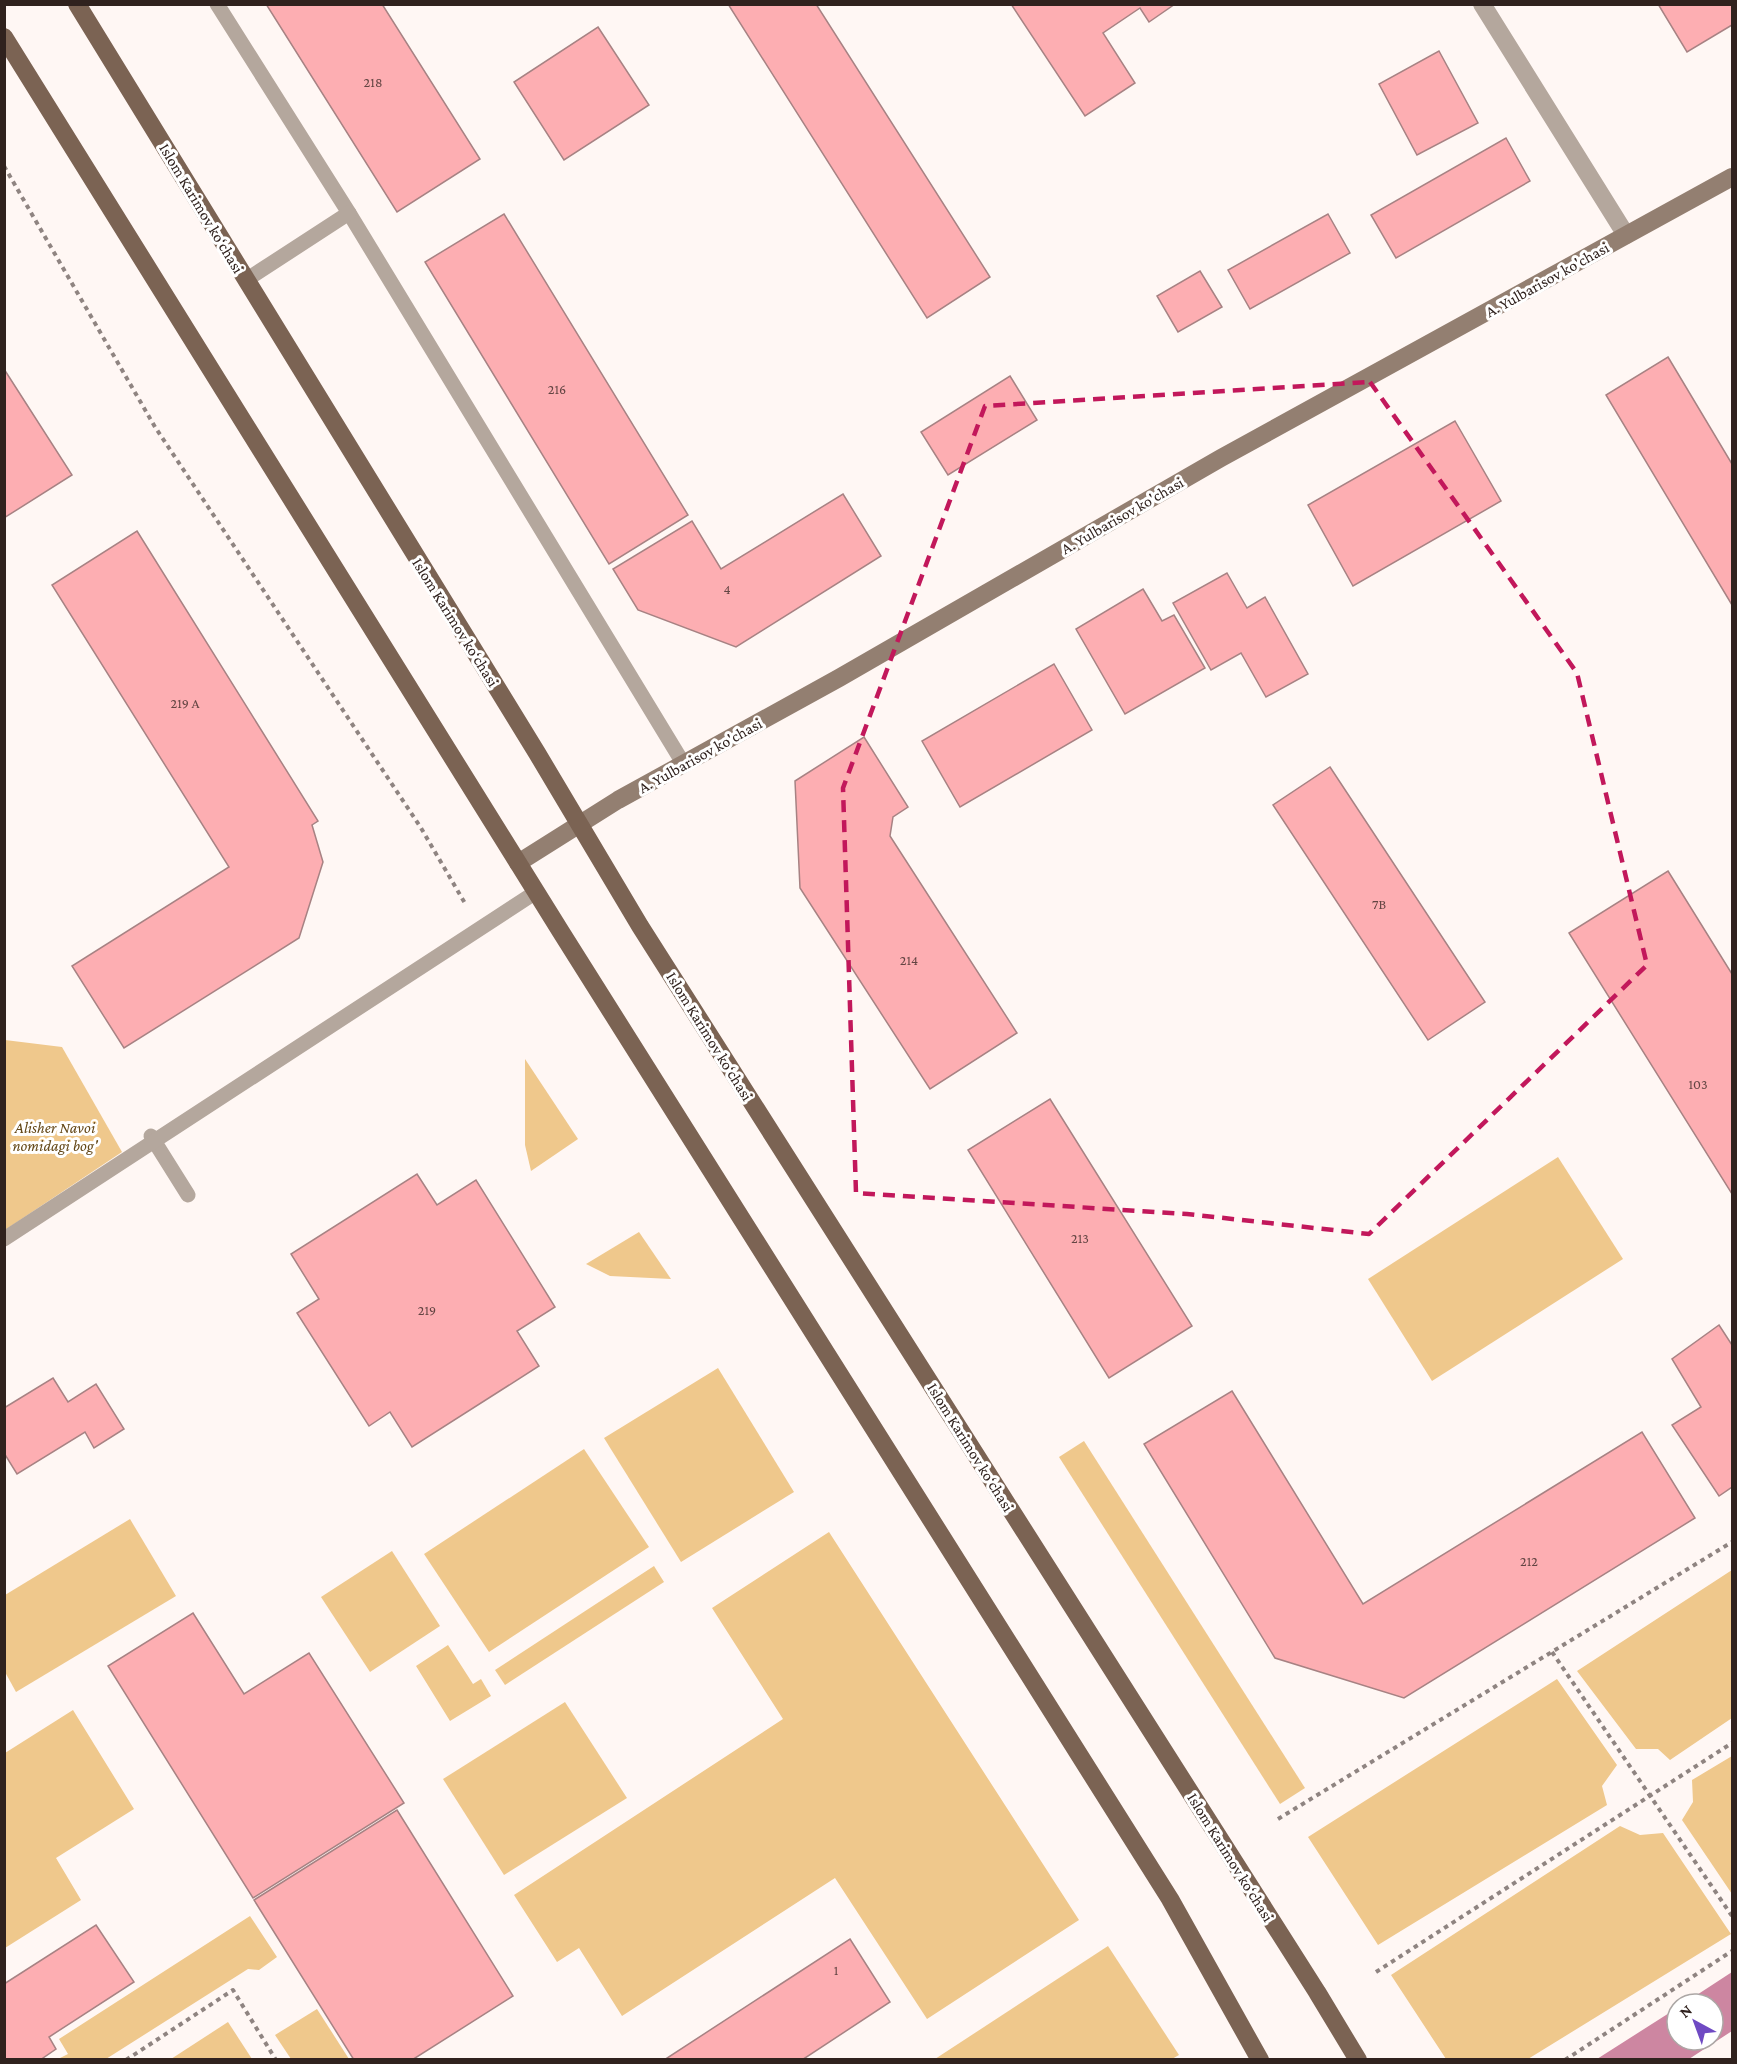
<svg xmlns="http://www.w3.org/2000/svg" width="1737" height="2064" viewBox="0 0 1737 2064" font-family="'Crimson Pro',serif">
<style>
.green{fill:#efc88c}
.water{fill:#cd86a1}
.building{fill:#fdaeb2;stroke:#a78283;stroke-width:1.5}
.lines{fill:none;stroke-linecap:round;stroke-linejoin:round}
.path{stroke:#8f8481;stroke-width:4;stroke-dasharray:4.5 4.5;stroke-linecap:butt}
.lane{stroke:#b4a79d;stroke-width:15}
.street{stroke:#b4a79d;stroke-width:18}
.secondary{stroke:#937f71;stroke-width:18}
.primary{stroke:#7b6353;stroke-width:18}
.marked{fill:none;stroke:#c2185b;stroke-width:4.5;stroke-dasharray:12 8;stroke-linejoin:round}
.labels{text-anchor:middle;stroke-width:6;stroke-linejoin:round;paint-order:stroke}
.number-label{font-size:14px;fill:#634543}
.street-label{font-size:16px;fill:#30221e;stroke:#fff}
.park-label{font-size:16px;font-style:italic;fill:#634717;stroke:#fff}
</style>
<rect width="100%" height="100%" fill="#fff7f4"/>
<g class="green">
<polygon points="5,1040 62,1047 122,1152 5,1230"/>
<polygon points="525,1059 578,1139 531,1171 525,1145"/>
<polygon points="1558,1157 1623,1259 1432,1381 1368,1279"/>
<polygon points="639,1232 671,1279 610,1276 586,1264"/>
<polygon points="718,1368 794,1492 681,1562 604,1438"/>
<polygon points="1084,1441 1305,1788 1280,1804 1059,1457"/>
<polygon points="584,1449 649,1547 489,1652 424,1554"/>
<polygon points="130,1519 176,1596 16,1692 5,1672 5,1595"/>
<polygon points="829,1532 1079,1920 927,2019 835,1878 622,2016 579,1948 557,1962 514,1895 783,1719 712,1608"/>
<polygon points="392,1551 440,1626 370,1672 321,1597"/>
<polygon points="654,1566 664,1582 505,1685 495,1670"/>
<polygon points="1732,1570 1732,1718 1670,1760 1658,1749 1636,1749 1577,1671"/>
<polygon points="448,1645 473,1684 481,1679 491,1696 450,1721 416,1666"/>
<polygon points="1557,1679 1617,1765 1602,1786 1607,1805 1378,1945 1308,1837"/>
<polygon points="565,1702 627,1798 504,1875 443,1779"/>
<polygon points="73,1710 134,1809 56,1858 81,1900 5,1948 5,1753"/>
<polygon points="1732,1756 1732,1894 1682,1820 1693,1802 1692,1780"/>
<polygon points="1620,1826 1640,1835 1663,1833 1731,1934 1528,2059 1446,2059 1391,1975"/>
<polygon points="250,1916 277,1957 259,1970 248,1969 106,2059 58,2059 68,2054 59,2039"/>
<polygon points="1108,1946 1179,2055 1172,2059 935,2059"/>
<polygon points="317,2009 349,2059 291,2059 275,2035"/>
<polygon points="228,2022 252,2059 171,2059"/>
</g>
<polygon class="water" points="1732,1972 1732,2031 1689,2059 1597,2059 1677,2008 1677,2040 1713,2040 1713,2004 1683,2004"/>
<g class="building">
<polygon points="266,4 382,4 480,159 397,212"/>
<polygon points="728,4 816,4 990,277 927,318"/>
<polygon points="1011,4 1175,4 1149,22 1140,8 1103,33 1135,83 1085,116"/>
<polygon points="1658,4 1732,4 1732,25 1687,52"/>
<polygon points="598,27 649,105 564,160 514,82"/>
<polygon points="1439,51 1478,123 1417,155 1379,84"/>
<polygon points="1506,138 1530,181 1396,258 1371,215"/>
<polygon points="504,214 688,515 609,564 425,262"/>
<polygon points="1328,214 1350,253 1250,309 1228,270"/>
<polygon points="1200,271 1222,307 1178,332 1157,296"/>
<polygon points="1668,357 1732,464 1732,605 1606,395"/>
<polygon points="4,369 72,475 4,518"/>
<polygon points="1010,376 1037,420 948,475 921,432"/>
<polygon points="1455,421 1501,501 1353,586 1308,505"/>
<polygon points="843,494 881,556 736,647 638,610 613,569 692,521 721,569"/>
<polygon points="137,531 318,821 312,825 323,862 299,938 124,1048 72,966 229,867 52,585"/>
<polygon points="1227,573 1247,608 1265,597 1308,674 1266,697 1241,653 1211,670 1173,603"/>
<polygon points="1143,589 1162,621 1174,615 1205,668 1125,714 1076,629"/>
<polygon points="1054,664 1092,730 960,807 922,741"/>
<polygon points="864,737 908,807 893,817 890,836 1017,1033 930,1089 800,888 795,781"/>
<polygon points="1330,767 1485,1002 1428,1040 1273,805"/>
<polygon points="1668,871 1732,974 1732,1194 1569,933"/>
<polygon points="1050,1099 1192,1326 1109,1378 968,1150"/>
<polygon points="417,1174 437,1205 476,1180 555,1307 517,1331 539,1366 412,1447 390,1412 369,1426 297,1313 319,1299 291,1254"/>
<polygon points="1719,1325 1732,1345 1732,1487 1719,1496 1672,1425 1701,1407 1672,1359"/>
<polygon points="53,1378 68,1402 96,1384 124,1429 94,1448 85,1432 17,1474 4,1453 4,1408"/>
<polygon points="1232,1391 1363,1604 1642,1432 1695,1518 1404,1698 1275,1658 1144,1444"/>
<polygon points="193,1613 244,1694 309,1653 404,1803 253,1898 108,1666"/>
<polygon points="397,1810 513,1996 412,2060 354,2060 254,1900"/>
<polygon points="96,1925 134,1982 49,2037 56,2049 40,2060 4,2060 4,1984"/>
<polygon points="850,1939 890,2002 802,2060 664,2060"/>
</g>
<g class="lines">
<g class="path">
<polyline points="4,166 155,427 421,828 466,905"/>
<polyline points="1552,1652 1732,1916"/>
<polyline points="1278,1819 1732,1542"/>
<polyline points="1376,1972 1732,1743"/>
<polyline points="126,2060 233,1990 276,2060"/>
<polyline points="1565,2060 1732,1951"/>
</g>
<g class="lane">
<polyline points="217,4 349,213 683,763"/>
<polyline points="246,280 349,213"/>
<polyline points="151,1136 188,1195"/>
<polyline points="4,1239 536,892"/>
</g>
<polyline class="street" points="1482,4 1626,235"/>
<polyline class="secondary" points="518,863 618,800 839,678 1221,458 1732,177"/>
<g class="primary">
<polyline points="77,4 537,753 640,926 1317,1992 1358,2060"/>
<polyline points="4,37 561,932 1170,1899 1260,2060"/>
</g>
</g>
<path class="marked" d="M1370,382l207,291 70,292 -278,269 -182,-20 -331,-21 -13,-405 142,-382z"/>
<g class="labels">
<g class="number-label">
<text x="373" y="87">218</text>
<text x="557" y="394">216</text>
<text x="727" y="594">4</text>
<text x="185" y="708">219 A</text>
<text x="1379" y="909">7B</text>
<text x="909" y="965">214</text>
<text x="1698" y="1089">103</text>
<text x="1080" y="1243">213</text>
<text x="427" y="1315">219</text>
<text x="1529" y="1566">212</text>
<text x="836" y="1975">1</text>
</g>
<g class="street-label">
<text transform="translate(202 208) rotate(59)" y="6">Islom Karimov ko‘chasi</text>
<text transform="translate(1547 279) rotate(-29)" y="6">A. Yulbarisov ko'chasi</text>
<text transform="translate(1122 515) rotate(-30)" y="6">A. Yulbarisov ko'chasi</text>
<text transform="translate(456 622) rotate(58)" y="6">Islom Karimov ko‘chasi</text>
<text transform="translate(700 755) rotate(-29)" y="6">A. Yulbarisov ko'chasi</text>
<text transform="translate(710 1036) rotate(58)" y="6">Islom Karimov ko‘chasi</text>
<text transform="translate(971 1447) rotate(58)" y="6">Islom Karimov ko‘chasi</text>
<text transform="translate(1231 1857) rotate(58)" y="6">Islom Karimov ko‘chasi</text>
</g>
<g class="park-label">
<text x="55" y="1133">Alisher Navoi<tspan x="55" dy="18">nomidagi bog'</tspan></text>
</g>
</g>
<rect width="1737" height="2064" fill="none" stroke="#30221e" stroke-width="12"/>
<g transform="translate(1695 2022) rotate(319)"><circle r="28" fill="#ffffff" stroke="#aca7a5" stroke-width="1.5"/>
<path d="M0-4.5L10 22L0 15L-10 22Z" fill="#6f4ac3"/>
<text y="-9" font-size="16" font-weight="bold" text-anchor="middle" fill="#30221e">N</text>
</g>
</svg>
